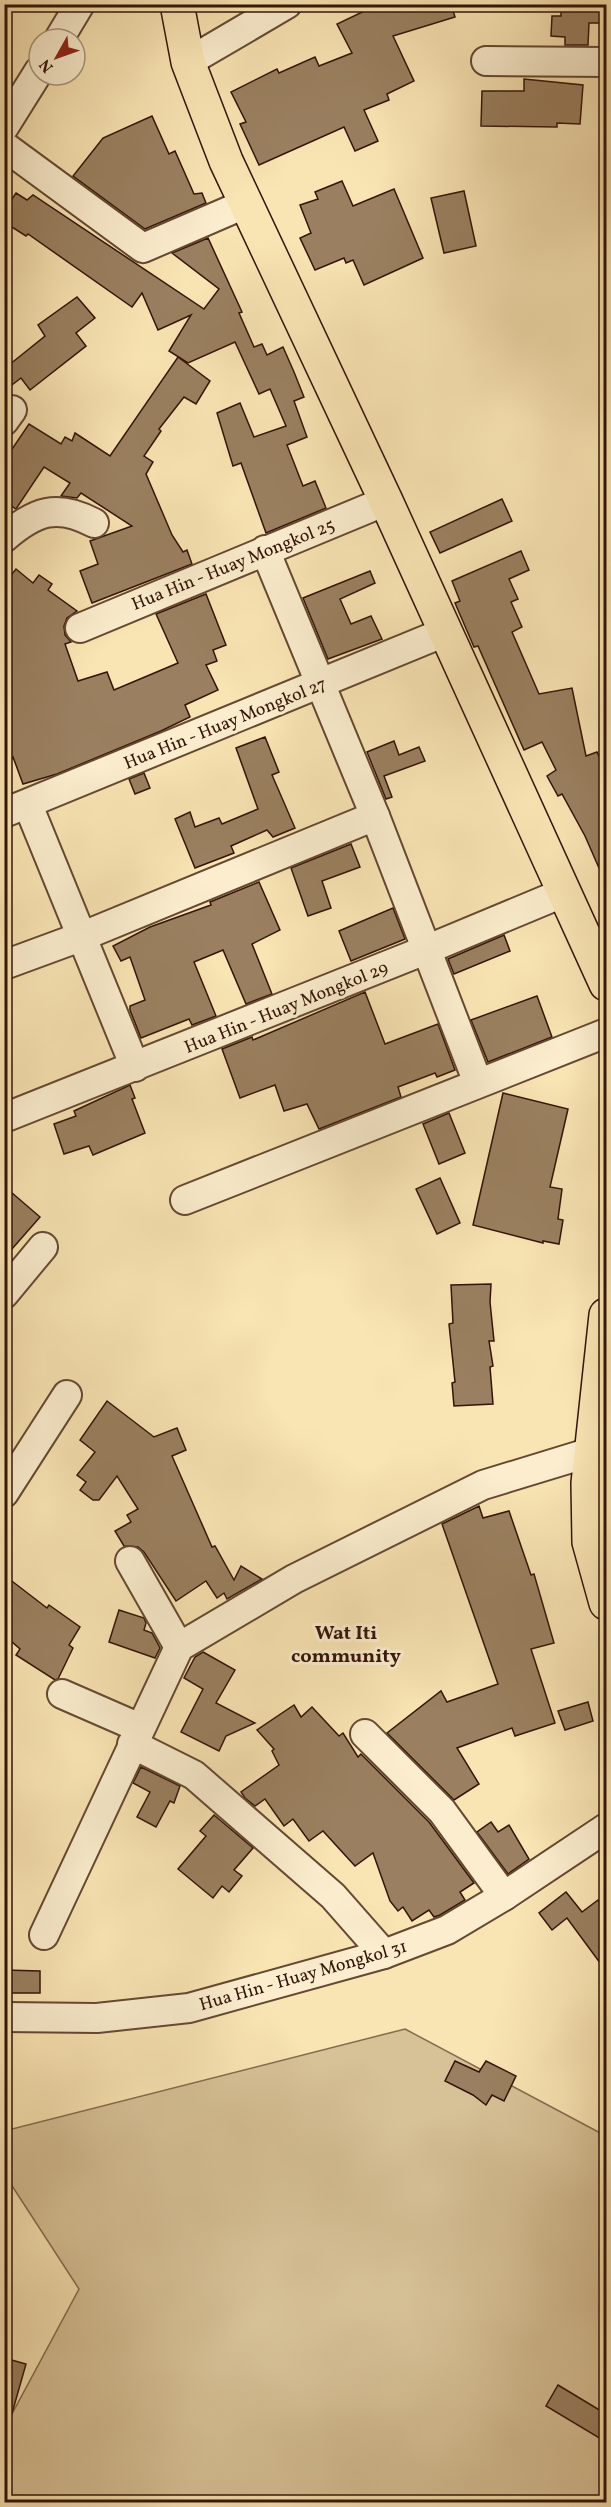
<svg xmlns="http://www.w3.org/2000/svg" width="611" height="2507" viewBox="0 0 611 2507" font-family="Vollkorn,serif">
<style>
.green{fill:#d7c196;stroke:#856a4e;stroke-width:1.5}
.building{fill:#9a8060;stroke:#331407;stroke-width:1.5}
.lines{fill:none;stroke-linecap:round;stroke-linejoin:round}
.minor-casing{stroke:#644832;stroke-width:32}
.major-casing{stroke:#331407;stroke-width:36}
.minor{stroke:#fbedce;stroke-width:28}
.major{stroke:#f9e4b3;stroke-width:33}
.labels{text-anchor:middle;stroke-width:6;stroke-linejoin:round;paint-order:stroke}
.street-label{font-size:18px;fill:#331407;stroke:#fbedce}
.neighbourhood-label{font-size:20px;font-weight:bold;fill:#331407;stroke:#fbedce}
</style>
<rect width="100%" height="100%" fill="#f9e4b3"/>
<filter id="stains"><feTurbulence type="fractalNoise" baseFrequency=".00333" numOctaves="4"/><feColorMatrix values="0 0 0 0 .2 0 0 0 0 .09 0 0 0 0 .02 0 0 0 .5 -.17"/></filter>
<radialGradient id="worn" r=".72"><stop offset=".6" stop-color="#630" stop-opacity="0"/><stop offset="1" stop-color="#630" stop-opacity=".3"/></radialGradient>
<polygon class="green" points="405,2029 606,2136 606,2502 5,2502 5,2427 79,2289 5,2175 4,2131"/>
<g class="building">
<polygon points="379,4 451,4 455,17 393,36 414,81 387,94 389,100 364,110 378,141 355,151 344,127 259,165 240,124 246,122 231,92 277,69 279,73 315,57 319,66 352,53 337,24"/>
<polygon points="561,4 601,4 600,23 589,23 588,45 565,45 565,37 551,36 552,16 561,16"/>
<polygon points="524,79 583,85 580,124 557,123 557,127 481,126 482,91 524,91"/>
<polygon points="152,116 169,154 175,151 194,194 202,193 206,203 145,229 73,176 103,138"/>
<polygon points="342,181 353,206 394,189 423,258 364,285 353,260 346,263 344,258 315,270 300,238 311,233 300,205 318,199 315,192"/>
<polygon points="464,191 476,246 444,253 431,198"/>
<polygon points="16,193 27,200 33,195 204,309 219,289 172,253 208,238 242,312 239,313 254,347 262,344 267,355 283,347 294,372 304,397 294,401 307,437 287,445 303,486 315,481 326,508 266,533 241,463 233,466 217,413 240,403 254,437 286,426 270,389 259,394 235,342 188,363 169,351 191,315 158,330 142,293 132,307 28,234 26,236 4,222 4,211"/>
<polygon points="77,297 95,318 76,333 86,346 30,390 21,378 4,391 4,369 45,336 38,325"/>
<polygon points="178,357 210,381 196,404 184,397 159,429 161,431 144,456 153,462 146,474 172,535 183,552 187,550 192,564 92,603 80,571 98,564 90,541 132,526 81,493 77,498 61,496 70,483 44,467 16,509 4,501 4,461 29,424 61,444 65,437 72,441 75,433 110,456"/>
<polygon points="502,499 512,521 440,553 430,532"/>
<polygon points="521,551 529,570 509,579 518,599 511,602 522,627 512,632 539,694 572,688 586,756 597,752 606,772 606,884 585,836 562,794 558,796 547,776 556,770 542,742 524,750 478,646 474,647 455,603 460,601 452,581"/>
<polygon points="16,569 33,583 39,575 52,584 48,590 77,611 67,618 64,626 65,635 71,642 65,644 78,681 107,672 114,690 178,663 156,614 206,594 226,645 213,650 217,661 206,665 218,690 185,705 190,717 161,731 57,774 23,784 13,757 4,770 4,584"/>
<polygon points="370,571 375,583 340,599 351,624 371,616 382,639 328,659 303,598"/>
<polygon points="265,737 279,772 272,775 295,828 273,837 267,830 231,846 234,853 195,868 175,819 190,812 195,827 219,818 222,824 258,809 236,748"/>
<polygon points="394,741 399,755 419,747 425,761 384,776 392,797 386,799 367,752"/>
<polygon points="144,773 150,788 135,794 129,779"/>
<polygon points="351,844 360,867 322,881 331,908 308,916 291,868"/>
<polygon points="259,882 280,930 252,944 272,994 246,1004 223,950 194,962 216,1016 192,1025 189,1019 141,1038 130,1010 130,1006 145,1000 130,957 121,961 113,946 150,927 211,905 210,902"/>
<polygon points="393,908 405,939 351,961 339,931"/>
<polygon points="504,935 510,951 454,974 448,959"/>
<polygon points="365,992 385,1044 438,1024 455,1070 437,1077 435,1073 398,1087 401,1097 319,1129 307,1104 284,1111 275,1085 240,1098 222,1049 252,1037 253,1040"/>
<polygon points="537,996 552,1037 488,1062 471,1020"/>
<polygon points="130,1085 135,1098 132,1099 145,1133 93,1155 89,1146 64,1154 54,1124 76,1116 74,1111"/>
<polygon points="503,1093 568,1109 550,1187 562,1189 558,1219 563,1220 559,1244 543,1241 543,1243 473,1225"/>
<polygon points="449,1113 465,1153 439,1164 423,1124"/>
<polygon points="440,1178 460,1223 437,1234 416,1189"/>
<polygon points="4,1186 40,1217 4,1258"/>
<polygon points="491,1284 490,1302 494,1341 489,1341 493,1366 490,1367 493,1404 454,1406 452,1383 455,1382 449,1324 453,1323 451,1285"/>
<polygon points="107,1401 154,1437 177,1428 186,1450 172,1456 212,1547 215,1546 234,1580 241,1566 262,1579 227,1599 224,1593 217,1598 206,1581 176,1601 144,1552 138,1547 124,1546 115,1531 131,1522 127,1515 138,1509 117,1476 99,1500 93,1500 80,1490 86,1482 77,1475 95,1452 80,1440"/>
<polygon points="479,1506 483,1518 509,1511 531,1575 534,1574 554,1643 531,1649 555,1723 515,1736 512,1728 457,1748 479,1784 454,1800 387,1733 441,1691 447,1702 498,1684 442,1524"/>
<polygon points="4,1575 47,1608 49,1605 80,1627 69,1645 73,1648 58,1679 55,1680 16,1655 20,1649 4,1635"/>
<polygon points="119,1610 144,1618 146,1623 144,1630 152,1633 160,1648 155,1658 109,1642"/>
<polygon points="203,1652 235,1670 216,1703 255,1723 226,1736 219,1751 181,1732 203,1689 184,1678 195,1657"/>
<polygon points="588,1702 593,1721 565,1730 558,1711"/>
<polygon points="294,1705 301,1717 312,1707 339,1736 343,1733 358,1757 361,1754 429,1822 474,1883 460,1892 465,1900 440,1915 434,1917 429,1910 412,1921 403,1907 398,1911 390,1901 373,1853 355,1866 323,1831 309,1841 293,1819 284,1826 265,1799 255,1806 245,1798 241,1792 279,1765 272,1751 274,1749 257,1730"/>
<polygon points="141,1767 180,1786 174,1803 170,1801 156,1827 137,1817 150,1792 133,1783"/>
<polygon points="214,1815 253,1848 234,1870 242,1876 229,1892 222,1886 213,1898 178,1869 206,1836 200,1831"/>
<polygon points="491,1822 498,1832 509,1825 529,1859 508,1874 477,1832"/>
<polygon points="566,1892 582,1912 598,1900 606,1912 606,1971 567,1918 552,1930 539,1913"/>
<polygon points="4,1970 40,1971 40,1993 4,1993"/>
<polygon points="455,2061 479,2072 486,2061 516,2076 504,2101 492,2095 486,2105 473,2095 445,2081"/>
<polygon points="8,2359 26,2364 9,2424 4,2423 4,2372"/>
<polygon points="558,2385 606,2414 606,2430 601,2439 546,2406"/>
</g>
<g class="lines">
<g class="minor-casing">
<g id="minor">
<polyline points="59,39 80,4"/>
<polyline points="486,61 606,62"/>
<polyline points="188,62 287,4"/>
<polyline points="4,127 39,71"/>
<polyline points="4,146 143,248 245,204"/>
<polyline points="4,421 12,410"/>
<path d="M4,538c31,-27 53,-35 90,-15"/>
<polyline points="265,550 375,816 478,1083"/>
<polyline points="80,628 386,501"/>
<polyline points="28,805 135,1067"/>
<polyline points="4,813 445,632"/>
<polyline points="4,965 83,936 375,816"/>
<polyline points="4,1118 428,949 565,892"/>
<polyline points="185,1200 606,1033"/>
<polyline points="4,1294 43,1247"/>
<polyline points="4,1493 67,1395"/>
<polyline points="130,1561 179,1647"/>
<polyline points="62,1694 140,1728"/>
<polyline points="365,1734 442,1811 504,1896"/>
<polyline points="132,1744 194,1775 333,1896 384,1954"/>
<polyline points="44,1935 179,1647 294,1579 483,1485 591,1452"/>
<polyline points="4,2017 97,2018 189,2008 384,1954 447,1930 504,1896 606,1828"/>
</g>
</g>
<g class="major-casing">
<g id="major">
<polyline points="177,4 188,62 226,161 386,501 606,984"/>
<polyline points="606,1315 588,1483 589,1542 606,1603"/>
</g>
</g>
<use href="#minor" class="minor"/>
<use href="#major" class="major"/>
</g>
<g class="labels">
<g class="street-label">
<text transform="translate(233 564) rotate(-22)" y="6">Hua Hin - Huay Mongkol 25</text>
<text transform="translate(225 723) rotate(-22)" y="6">Hua Hin - Huay Mongkol 27</text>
<text transform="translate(286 1007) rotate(-22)" y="6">Hua Hin - Huay Mongkol 29</text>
<text transform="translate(303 1975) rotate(-16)" y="6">Hua Hin - Huay Mongkol 31</text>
</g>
<g class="neighbourhood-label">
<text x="346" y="1639">Wat Iti<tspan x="346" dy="23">community</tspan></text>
</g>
</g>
<rect width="611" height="2507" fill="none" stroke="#f9e4b3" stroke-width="24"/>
<rect x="6" y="6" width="599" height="2495" fill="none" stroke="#331407" stroke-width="3"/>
<rect x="12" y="12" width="587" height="2483" fill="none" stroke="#331407" stroke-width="1.5"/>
<g transform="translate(57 57) rotate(230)"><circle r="28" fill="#fbedce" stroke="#ab967e" stroke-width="1.5"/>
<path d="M0-4.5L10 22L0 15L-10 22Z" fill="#8f2418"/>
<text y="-9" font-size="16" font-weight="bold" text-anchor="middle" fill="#331407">N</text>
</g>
<rect width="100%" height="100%" filter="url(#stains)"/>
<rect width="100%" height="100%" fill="url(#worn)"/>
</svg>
